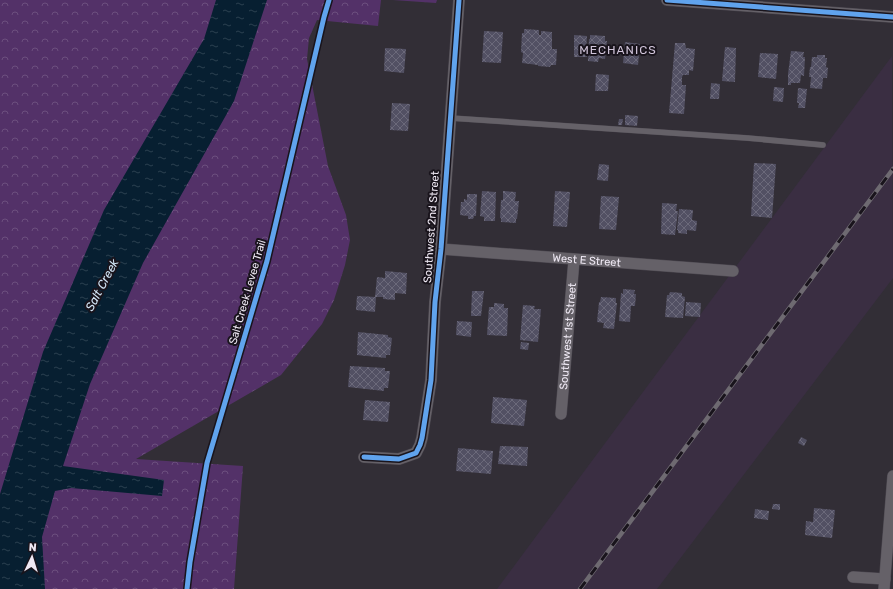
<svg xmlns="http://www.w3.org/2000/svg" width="893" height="589" viewBox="0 0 893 589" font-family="Rubik,sans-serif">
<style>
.built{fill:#3a2e42}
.park{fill:url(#park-crowns)}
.water{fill:url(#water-ripples)}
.building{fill:url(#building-cross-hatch)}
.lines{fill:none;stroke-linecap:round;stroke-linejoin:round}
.service-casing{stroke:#4d4951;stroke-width:6}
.minor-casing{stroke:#4d4951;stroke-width:12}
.service{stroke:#656168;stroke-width:5.5}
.minor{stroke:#656168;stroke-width:11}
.rail-casing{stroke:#6e6a71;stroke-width:4.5}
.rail{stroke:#19141c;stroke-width:3;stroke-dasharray:9;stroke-linecap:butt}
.cycleway-casing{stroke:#19141c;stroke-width:8}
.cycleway{stroke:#60a3ed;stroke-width:5}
.labels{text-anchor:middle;stroke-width:4;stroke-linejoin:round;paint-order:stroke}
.street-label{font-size:11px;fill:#efe9f4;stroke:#19141c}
.neighbourhood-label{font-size:12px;letter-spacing:1px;fill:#d2c6db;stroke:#19141c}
.water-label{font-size:12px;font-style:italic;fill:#d2e5f6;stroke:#19141c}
</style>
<defs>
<pattern id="park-crowns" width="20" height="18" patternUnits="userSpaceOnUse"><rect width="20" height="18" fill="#533168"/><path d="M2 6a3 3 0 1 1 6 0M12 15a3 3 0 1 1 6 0" fill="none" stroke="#6c4f7e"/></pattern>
<pattern id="water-ripples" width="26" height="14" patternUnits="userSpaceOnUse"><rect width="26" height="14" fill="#071f31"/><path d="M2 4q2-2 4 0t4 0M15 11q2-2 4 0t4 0" fill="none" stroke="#2b404f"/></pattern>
<pattern id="building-cross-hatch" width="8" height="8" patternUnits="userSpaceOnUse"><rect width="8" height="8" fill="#525063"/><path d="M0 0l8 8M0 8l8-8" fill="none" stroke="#6b697a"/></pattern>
</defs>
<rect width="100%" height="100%" fill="#322e36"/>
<polygon class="built" points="892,56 893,278 657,589 497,589"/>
<g class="park">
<polygon points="0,0 381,0 378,26 317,20 309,38 307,59 328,166 346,215 350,240 345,265 334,300 322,324 281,375 136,459 243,466 234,589 0,589"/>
<polygon points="393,0 437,0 436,3"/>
</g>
<polygon class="water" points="216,0 267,0 234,101 143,263 90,384 63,466 164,480 162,496 71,488 55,491 42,537 45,589 0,589 0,494 43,352 104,210 204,39"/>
<g class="building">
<polygon points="524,29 539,30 539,35 541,35 541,31 552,32 552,49 557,49 556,65 551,65 550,67 538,66 538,65 522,63 523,53 521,52 522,33 524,33"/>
<polygon points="484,31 503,32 501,63 482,62"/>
<polygon points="574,35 587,36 586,52 587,52 587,57 574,57"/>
<polygon points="590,35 605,36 605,41 607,41 605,59 599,58 598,62 588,61 589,39 590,39"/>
<polygon points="625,42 640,44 638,65 623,63"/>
<polygon points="675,43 685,43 686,48 695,49 693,71 689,70 689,75 683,75 682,77 682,85 686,85 684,114 669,113"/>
<polygon points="725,47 736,48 735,82 722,81"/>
<polygon points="385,48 406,49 404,73 384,71"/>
<polygon points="791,51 804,52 803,57 805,57 804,76 801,75 800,83 791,83 791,85 788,85 788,74"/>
<polygon points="760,53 778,54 776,79 758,77"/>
<polygon points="817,55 825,55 825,58 827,58 826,67 828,68 827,78 823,78 822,89 810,88 811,77 809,77 810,67 811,67 812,57 817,57"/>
<polygon points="596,74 609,75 608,91 595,91"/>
<polygon points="711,83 720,84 719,99 710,99"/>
<polygon points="774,87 784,88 783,102 773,101"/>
<polygon points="798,88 807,89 805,108 798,108 799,103 797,103"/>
<polygon points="392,103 410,104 408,131 390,130"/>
<polygon points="625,115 638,116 637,126 625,125"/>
<polygon points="619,119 623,119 622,125 618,125"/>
<polygon points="754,163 776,164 772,218 751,216"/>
<polygon points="599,164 609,165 608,181 597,180"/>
<polygon points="482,191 496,192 495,221 484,221 484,217 480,216"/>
<polygon points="503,191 516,192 515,201 519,201 517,219 516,219 516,223 501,222 501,218 500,218 501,200 503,200"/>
<polygon points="555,191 570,192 567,227 553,226"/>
<polygon points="467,194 477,194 476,216 474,216 473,219 468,219 468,216 460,215 461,202 464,202 464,199 467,200"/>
<polygon points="601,196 619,197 616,230 599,229"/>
<polygon points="662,203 677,204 676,211 678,211 675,235 661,234"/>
<polygon points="679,209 693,210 692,220 697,221 696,231 687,230 687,234 678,233 678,230 677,230"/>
<polygon points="385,271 407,273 406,294 395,293 395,300 383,299 383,297 375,297 377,277 385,278"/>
<polygon points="623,289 635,290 634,294 636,294 635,306 631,306 630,322 619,321 621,293 623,294"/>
<polygon points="472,291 484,291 481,316 471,316"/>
<polygon points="670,292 682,293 682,296 685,297 683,318 665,317 667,295 669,295"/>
<polygon points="357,296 376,297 375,312 356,310"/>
<polygon points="601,297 616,298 616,303 617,303 614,329 603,328 604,323 597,322 599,302 600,302"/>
<polygon points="686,302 701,303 700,317 685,316"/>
<polygon points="494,303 504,304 504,308 508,308 507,336 487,335 489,307 494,307"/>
<polygon points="523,305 535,306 534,309 541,309 538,342 520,340"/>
<polygon points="457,321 472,322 471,337 456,335"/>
<polygon points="358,332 388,335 388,337 392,338 390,355 386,355 386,358 357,355"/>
<polygon points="521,342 529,343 528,350 520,349"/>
<polygon points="350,366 385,368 385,371 390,371 388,388 384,388 384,391 348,387"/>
<polygon points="493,397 527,400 524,426 491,423"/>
<polygon points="365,400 390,402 388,422 363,420"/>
<polygon points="801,437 807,440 804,446 798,443"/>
<polygon points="500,446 528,447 527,466 498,464"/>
<polygon points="458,448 493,451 491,474 456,471"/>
<polygon points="773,504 780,504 780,510 772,509"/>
<polygon points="814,508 835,510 832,538 805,535 806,521 813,522"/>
<polygon points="755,509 769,511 768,520 754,518"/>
</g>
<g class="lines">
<g class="service-casing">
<polyline id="service" points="450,118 747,138 823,145"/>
</g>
<g class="minor-casing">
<g id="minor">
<polyline points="667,0 893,17"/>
<path id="s1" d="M441,249l292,22"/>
<path id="s2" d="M561,414l13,-154"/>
<polyline points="364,457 399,459 416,453 420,445 422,438 431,380 435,302 441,249 459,0"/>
<polyline points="853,577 885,579"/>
<polyline points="884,589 893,476"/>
</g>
</g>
<use href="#service" class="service"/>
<use href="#minor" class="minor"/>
<g class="rail-casing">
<polyline id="rail" points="580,589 893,169"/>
</g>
<use href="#rail" class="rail"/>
<g class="cycleway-casing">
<g id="cycleway">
<polyline points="667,0 893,17"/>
<polyline points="364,457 399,459 416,453 420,445 422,438 431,380 435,302 441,249 459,0"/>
<polyline points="187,589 190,562 207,463 267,261 324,17 329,0"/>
</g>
</g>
<use href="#cycleway" class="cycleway"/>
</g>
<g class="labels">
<g class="street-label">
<text transform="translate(431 227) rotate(-86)" y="4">Southwest 2nd Street</text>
<text dy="4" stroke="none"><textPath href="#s1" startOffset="146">West E Street</textPath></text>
<text transform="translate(247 292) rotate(-74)" y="4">Salt Creek Levee Trail</text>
<text dy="4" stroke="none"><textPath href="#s2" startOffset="78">Southwest 1st Street</textPath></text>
</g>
<g class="neighbourhood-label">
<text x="618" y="54">MECHANICS</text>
</g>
<g class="water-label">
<text transform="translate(102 285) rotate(-62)" y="4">Salt Creek</text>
</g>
</g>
<g transform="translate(32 557) rotate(4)" stroke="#19141c" stroke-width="3" paint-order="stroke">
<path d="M0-3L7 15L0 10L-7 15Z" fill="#efe9f4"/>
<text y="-6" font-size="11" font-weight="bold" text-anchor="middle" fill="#efe9f4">N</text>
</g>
</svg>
